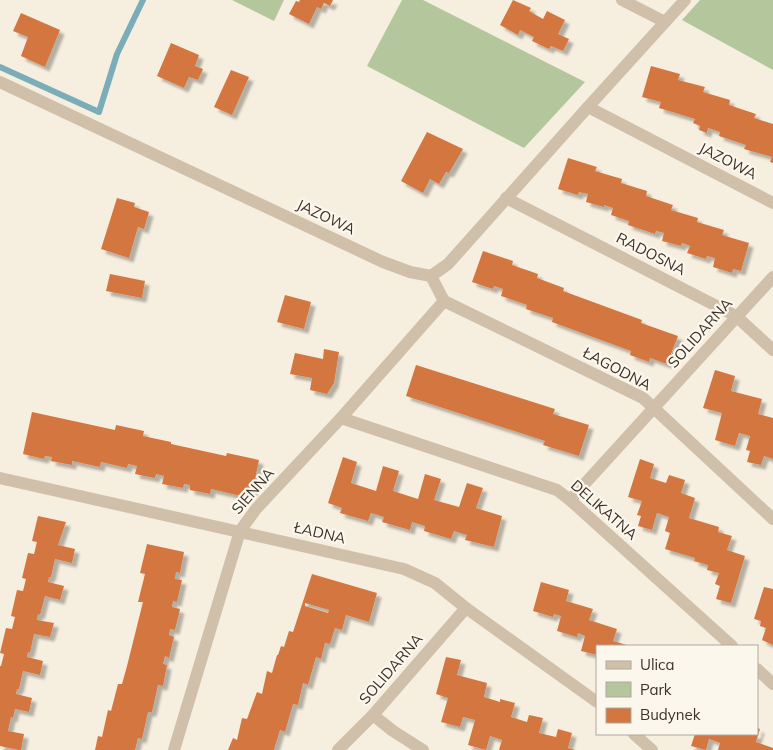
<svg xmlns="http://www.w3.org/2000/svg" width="773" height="750" viewBox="0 0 773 750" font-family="Mulish,sans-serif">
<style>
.green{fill:#b4c79c}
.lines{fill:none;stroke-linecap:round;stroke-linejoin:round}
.stream{stroke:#7aadb7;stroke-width:6}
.building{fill:#d4763f;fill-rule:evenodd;filter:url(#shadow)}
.minor{stroke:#d0c0a9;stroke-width:12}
.labels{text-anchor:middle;stroke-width:4.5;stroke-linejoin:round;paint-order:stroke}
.street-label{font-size:15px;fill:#3c3229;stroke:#fcf7ed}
</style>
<defs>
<filter id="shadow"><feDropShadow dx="4.5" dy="4.5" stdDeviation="1" flood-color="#0004"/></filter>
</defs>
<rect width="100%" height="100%" fill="#f6eedf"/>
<g class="green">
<polygon points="232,0 284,0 274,21"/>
<polygon points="402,0 423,0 585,82 524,148 367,66"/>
<polygon points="700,0 773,0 773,70 682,20"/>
</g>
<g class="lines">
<polyline class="stream" points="0,67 99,112 117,54 143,0"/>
</g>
<g class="building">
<polygon points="300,0 333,0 330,6 324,3 321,9 317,7 309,24 289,14 296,1 299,2"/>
<polygon points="513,0 531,8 529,11 543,19 547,11 565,20 558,34 569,39 563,51 551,46 549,49 532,41 534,37 520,30 518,35 500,25"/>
<polygon points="21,13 60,30 45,67 21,56 28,37 13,31"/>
<polygon points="171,43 199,55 195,66 203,69 198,80 189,77 184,88 157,76"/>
<polygon points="651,66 680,74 678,80 705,87 703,92 730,100 729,105 756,114 754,118 773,124 773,163 770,162 772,157 744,149 746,145 719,136 720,132 708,128 707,133 699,130 700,126 693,123 695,119 659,108 661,102 642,97"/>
<polygon points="231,70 249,77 232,115 214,107"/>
<polygon points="427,132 463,149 449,173 446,172 439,184 430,179 423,193 401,181"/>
<polygon points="568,158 597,167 595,171 622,179 621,183 647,191 646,196 673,205 671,210 698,218 697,222 724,230 722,235 749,243 741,271 733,269 732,273 713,267 715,258 707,256 706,259 687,253 690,246 682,243 681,246 662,241 664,233 656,231 655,234 628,225 629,221 611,215 613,208 604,205 604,207 586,202 588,194 579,192 578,195 558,189"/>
<polygon points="117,198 135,203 134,207 149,212 144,229 138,227 129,258 101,249"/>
<polygon points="483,251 513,261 512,265 538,274 537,278 564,288 563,291 642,320 641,323 678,336 667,364 650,358 649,362 630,355 631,351 552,322 553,318 526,309 527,305 501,296 503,289 494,286 493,289 472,282"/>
<polygon points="110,274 145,281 142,298 106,291"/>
<polygon points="285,295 311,302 304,329 277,322"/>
<polygon points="324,349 339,352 334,383 327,394 310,390 312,378 290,374 295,353 323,359"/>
<polygon points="416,365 555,409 553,414 589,425 579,456 543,445 545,441 406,396"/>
<polygon points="715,370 735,376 731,391 762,399 758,414 773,418 773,459 764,456 761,465 747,462 750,451 746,450 750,436 739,433 735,446 715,440 722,413 703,408"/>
<polygon points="32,412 115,430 116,425 144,431 143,436 171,442 171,444 226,456 227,453 259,460 252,493 242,491 241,496 211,489 210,494 190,490 190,485 184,484 183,488 162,484 164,476 156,474 155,478 135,474 137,466 128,464 127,468 101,462 100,467 72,461 72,465 51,461 52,457 45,456 44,459 23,454"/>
<polygon points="343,457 357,462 351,483 376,491 383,466 399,471 393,491 418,499 425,474 441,479 434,500 459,507 467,483 483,488 476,508 502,516 494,547 465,540 467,535 454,531 451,539 424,531 425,526 412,522 410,530 382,522 384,517 371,513 368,521 340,513 342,508 328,503"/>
<polygon points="640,459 654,464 650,478 666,483 669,475 685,480 681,493 695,498 689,518 719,527 718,532 732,536 727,550 745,556 731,603 716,599 720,586 715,584 719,573 707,570 708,565 694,561 695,558 665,549 670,533 665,531 669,517 657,513 652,530 638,526 641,516 637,515 642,501 628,497"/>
<polygon points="38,516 66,522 58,545 75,549 72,563 55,559 51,577 49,577 48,582 64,586 60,600 45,596 40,615 38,614 37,620 54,623 50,637 34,634 30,653 28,652 27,657 43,661 40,675 23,671 19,689 17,689 16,694 32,698 29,712 15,709 13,718 11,717 8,731 24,734 21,750 19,750 0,746 0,666 1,666 4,654 0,653 6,628 12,629 15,617 11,616 17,590 23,591 26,579 22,578 28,553 34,554 37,542 32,541"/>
<polygon points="147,544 184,552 180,573 176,572 175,579 182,580 177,602 173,601 172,607 180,609 175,630 170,629 169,635 174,637 169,658 165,656 163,664 167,665 163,686 158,685 152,712 148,712 142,739 138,738 135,750 95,750 98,736 102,737 108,710 111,711 118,684 122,684 127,666 143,602 138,602 145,574 140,573"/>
<path d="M312,574l65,19 -8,29 -23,-7 -4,15 -7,-2 -5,16 -5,-1 -4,16 -5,-2 -8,28 -5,-2 -5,22 -5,-1 -8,28 -5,-2 -6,20h-46l5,-12 4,2 5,-22 5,1 10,-27 5,2 5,-23 5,2 5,-18h1l3,-9 3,1 5,-16 4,1zM305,603l24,7 -1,3 -23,-7z"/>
<polygon points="541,582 569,590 566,601 593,609 589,620 617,629 613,641 630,646 597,646 597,655 581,651 585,636 578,633 577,637 557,631 561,616 554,614 553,617 533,611"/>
<polygon points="764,587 773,589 773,645 762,640 766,628 760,626 761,621 754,619"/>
<polygon points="446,657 461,660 457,675 487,683 484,697 500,702 500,699 515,703 511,717 527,722 529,715 543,718 539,733 556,737 558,729 572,733 568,748 575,750 499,750 502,740 490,736 486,750 468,745 475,720 463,717 460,727 441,722 448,698 436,694"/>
<polygon points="757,728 760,729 756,742 773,748 773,750 718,750 720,743 709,739 706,750 691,746 695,734 757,734"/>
</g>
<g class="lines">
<g class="minor">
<polyline points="622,0 665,22"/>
<polyline points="0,82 383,262 410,272 431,276 448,264 588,107 685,0"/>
<polyline points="588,107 773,203"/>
<polyline points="506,198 736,316 773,350"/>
<polyline points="431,276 444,301 643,398 773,519"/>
<polyline points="341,418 557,490 570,500 732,646"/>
<polyline points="0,478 404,569 435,583 466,608 597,702"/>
<polyline points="570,500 773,277"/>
<polyline points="757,669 773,684"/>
<polyline points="373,715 393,731 423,750"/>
<polyline points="634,734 652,750"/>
<polyline points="174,750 240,531 256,509 341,418 444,301"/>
<polyline points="338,750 373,715 466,608"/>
</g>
</g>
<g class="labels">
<g class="street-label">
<text transform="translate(728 161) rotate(27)" y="5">JAZOWA</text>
<text transform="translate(326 217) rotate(25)" y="5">JAZOWA</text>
<text transform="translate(651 254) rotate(27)" y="5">RADOSNA</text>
<text transform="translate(700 333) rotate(-48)" y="5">SOLIDARNA</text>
<text transform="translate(617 369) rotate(28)" y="5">ŁAGODNA</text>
<text transform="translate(253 491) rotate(-49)" y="5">SIENNA</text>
<text transform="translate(604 510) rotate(41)" y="5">DELIKATNA</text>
<text transform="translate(320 533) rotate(13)" y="5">ŁADNA</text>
<text transform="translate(391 669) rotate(-49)" y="5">SOLIDARNA</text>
</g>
</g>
<rect x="596" y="645" width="162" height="90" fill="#fcf7ed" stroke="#afa89f"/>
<rect x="606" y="661" width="25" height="8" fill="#d0c0a9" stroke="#afa89f"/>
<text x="640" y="670" font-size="15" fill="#3c3229">Ulica</text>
<rect x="606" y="682" width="25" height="15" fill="#b4c79c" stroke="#afa89f"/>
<text x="640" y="695" font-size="15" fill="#3c3229">Park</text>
<rect x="606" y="708" width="25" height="15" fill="#d4763f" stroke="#afa89f"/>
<text x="640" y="720" font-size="15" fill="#3c3229">Budynek</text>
</svg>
